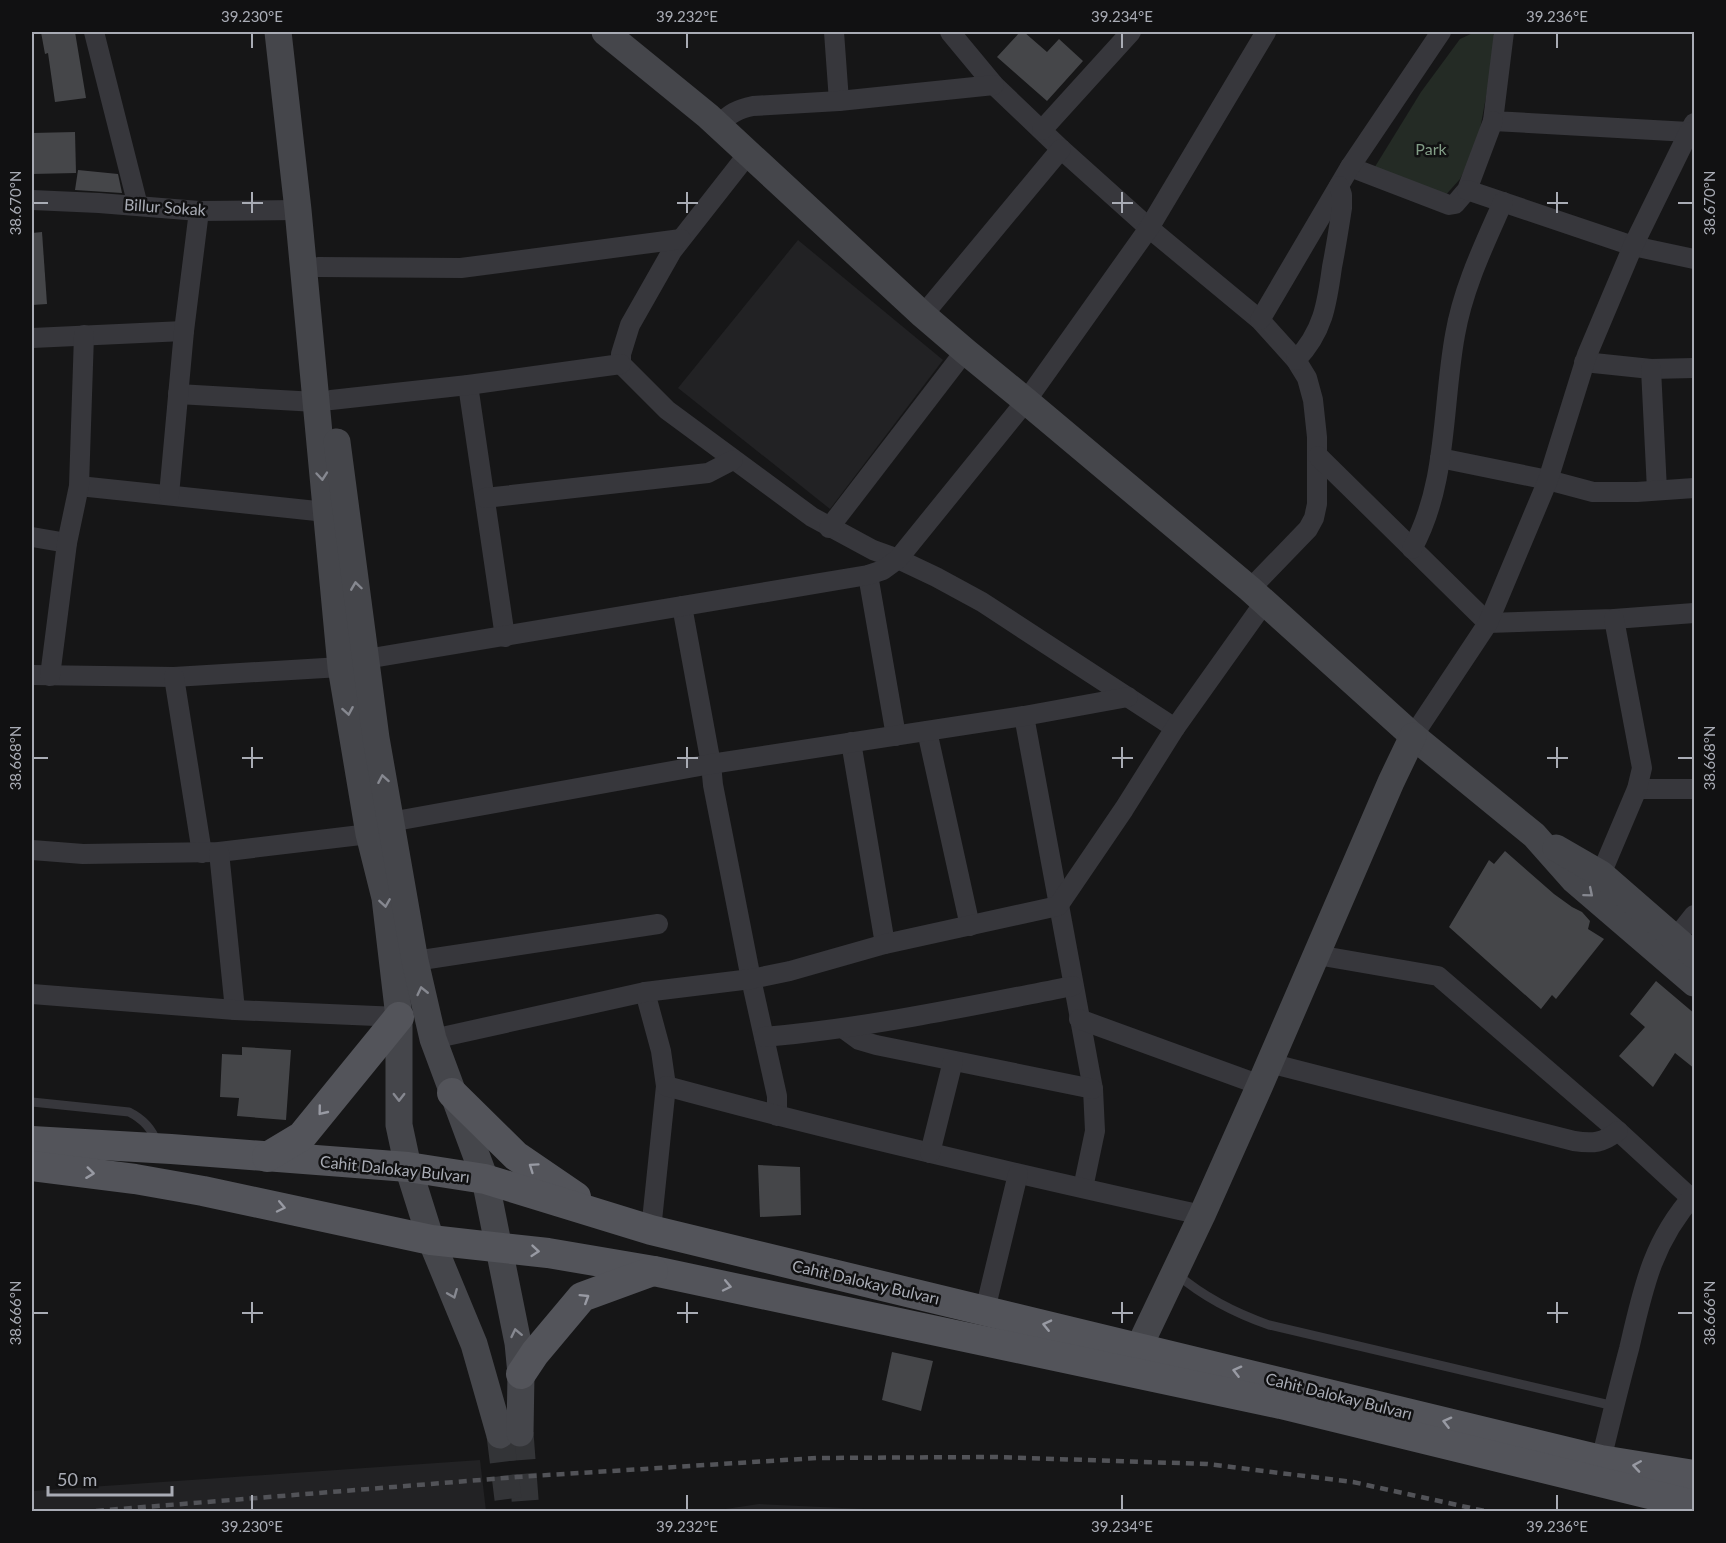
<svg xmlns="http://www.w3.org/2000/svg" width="1726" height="1543" viewBox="0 0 1726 1543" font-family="Lato,sans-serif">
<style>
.built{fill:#222224}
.green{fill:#242b25}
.building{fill:#454649}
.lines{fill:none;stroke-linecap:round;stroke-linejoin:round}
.secondary-tunnel{stroke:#333437;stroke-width:27;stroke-dasharray:27 14;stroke-linecap:butt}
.lane{stroke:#37373c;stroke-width:9}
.street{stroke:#37373c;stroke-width:20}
.secondary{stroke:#45464b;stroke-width:27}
.primary{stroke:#53545a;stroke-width:30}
.rail{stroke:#525358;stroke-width:4.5;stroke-dasharray:8 6;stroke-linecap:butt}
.oneway{stroke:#868890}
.oneway2{stroke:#989aa3}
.ticks{fill:none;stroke:#a9acb5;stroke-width:2}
.labels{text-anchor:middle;stroke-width:5;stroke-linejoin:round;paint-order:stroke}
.park-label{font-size:16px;fill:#839e87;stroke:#111112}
.street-label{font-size:16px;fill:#a9acb5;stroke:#111112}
.neatline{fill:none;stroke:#a9acb5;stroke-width:2}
.ticks-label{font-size:15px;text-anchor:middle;fill:#a9acb5}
</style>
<rect width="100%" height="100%" fill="#161617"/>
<g class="built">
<polygon points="798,240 943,360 830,509 678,388"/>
<polygon points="480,1460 486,1511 32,1511 32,1491"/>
<polygon points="759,1504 907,1511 712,1511"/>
</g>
<polygon class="green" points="1475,32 1491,32 1497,38 1477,145 1460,179 1443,198 1373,170 1421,92 1460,39"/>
<g class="building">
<polygon points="41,32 75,32 86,98 55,102 48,53 45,54"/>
<polygon points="1020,32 1024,32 1047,52 1059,39 1083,61 1047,101 997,57"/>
<polygon points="75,132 76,173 32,174 32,133"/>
<polygon points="78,170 118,174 122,193 75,190"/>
<polygon points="42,232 47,304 32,305 32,233"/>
<polygon points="1505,851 1554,894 1572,907 1582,912 1590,921 1588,929 1604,939 1556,999 1552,995 1541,1009 1449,927 1489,860 1494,864"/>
<polygon points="1656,981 1695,1014 1695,1069 1675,1053 1653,1087 1619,1056 1645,1027 1630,1014"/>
<polygon points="242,1047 291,1050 286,1120 237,1116 239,1098 220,1097 222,1054 242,1055"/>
<polygon points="758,1165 800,1167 801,1215 760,1217"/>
<polygon points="892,1352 933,1361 921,1411 882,1400"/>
</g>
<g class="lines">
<g class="secondary-tunnel">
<polyline points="520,1433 526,1512"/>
<polyline points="500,1435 508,1499"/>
</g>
<g class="lane">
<path d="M32,1102l97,10c14,7 23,16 28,31"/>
<path d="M1178,1275c27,23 57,38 91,50l345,81"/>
</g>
<g class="street">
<polyline points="94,32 138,206"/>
<polyline points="834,32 839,101"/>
<polyline points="950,32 994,85 1061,149 1149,228 1260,320 1296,360 1307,378 1313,400 1317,437 1317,504 1314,518 1308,529 1250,589"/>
<polyline points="1504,32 1493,121 1689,132 1694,123"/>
<path d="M718,125c12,-11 19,-16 35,-19l86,-5 155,-16"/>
<polyline points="1042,130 1131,32"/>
<polyline points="748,154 672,251 630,325 621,354 621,364 667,410 812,517 873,550 898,559 936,577 982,602 1175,728"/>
<polyline points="1350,167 1449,205 1455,204 1467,190 1493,121"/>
<polyline points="1467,190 1633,246 1694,259"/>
<polyline points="32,200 99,203 199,211 298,210"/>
<polyline points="318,267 461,268 681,239"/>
<polyline points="923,315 1061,149"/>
<polyline points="1260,320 1350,167 1441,32"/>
<polyline points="32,338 184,331"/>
<path d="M1296,360c27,-28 31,-56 36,-93 4,-20 7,-40 10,-59v-13l-3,-9"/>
<polyline points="1584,362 1651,369 1694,368"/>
<polyline points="1651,369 1657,490"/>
<polyline points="468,385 505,637"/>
<polyline points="178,394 316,402"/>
<polyline points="331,400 468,385 621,364"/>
<polyline points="1318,456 1488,623 1614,619 1694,613"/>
<polyline points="1440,458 1548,480 1593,492 1637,492 1694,488"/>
<polyline points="79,486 326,512"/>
<polyline points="169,495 184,331 199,211"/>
<polyline points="485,498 708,473 733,460"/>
<polyline points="829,528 965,351"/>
<polyline points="32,537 67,543"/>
<path d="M1412,549c36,-65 30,-143 43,-214 8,-47 29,-90 48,-133"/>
<polyline points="868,575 896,736"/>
<polyline points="682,606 711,764 713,785 751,979 777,1096 777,1116"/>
<polyline points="366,659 868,575 883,570 898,559 1026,401 1149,228 1266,32"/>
<polyline points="32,675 174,677 341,667"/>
<polyline points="50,676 67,543 79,486 84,335"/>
<polyline points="174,677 202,853"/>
<polyline points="1024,716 1093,1089 1095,1131 1083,1188"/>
<polyline points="927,731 970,926"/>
<polyline points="1413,736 1488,623 1548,480 1587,355 1633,246 1689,132"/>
<polyline points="851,742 885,944"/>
<polyline points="1637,789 1694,789"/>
<polyline points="32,850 83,854 219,852 369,834 390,822 711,764 1024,716 1128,697"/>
<polyline points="219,852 235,1010"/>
<polyline points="1601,874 1637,789 1642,768 1614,619"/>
<polyline points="1675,939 1694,915"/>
<polyline points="1317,955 1438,976 1618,1131 1692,1199"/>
<polyline points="415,961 658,924"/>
<polyline points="645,992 661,1051 666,1086 651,1230"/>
<polyline points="32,994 235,1010 399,1017"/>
<polyline points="1079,1019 1260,1085"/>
<polyline points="844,1029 859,1040 876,1045 1093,1089"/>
<path d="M764,1037c104,-9 206,-31 309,-51"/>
<polyline points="433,1039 645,992 751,979 790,971 885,944 1058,906 1124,809 1175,728 1264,603"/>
<path d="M1269,1063l305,78c19,3 29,2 44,-10"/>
<path d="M666,1086c177,48 356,89 536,129"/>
<polyline points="930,1153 953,1061"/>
<polyline points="985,1310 1018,1174"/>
<path d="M1601,1460c9,-37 18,-74 28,-111 14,-60 23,-107 65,-154"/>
</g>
<g class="secondary">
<polyline points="278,32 298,210 341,667 369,834 385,898 399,1017 399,1125 408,1167 431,1240 474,1344 500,1435"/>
<polyline points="605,32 708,116 923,315 965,351 1026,401 1250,589 1413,736 1534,835 1574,880 1694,983"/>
<polyline points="337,442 376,738 415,961 433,1039 485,1179 518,1343 521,1374 520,1433"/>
<polyline points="1556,848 1601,874 1694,955"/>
<polyline points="1139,1347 1202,1215 1260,1085 1391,782 1413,736"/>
</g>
<g class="primary">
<polyline points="452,1093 516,1156 576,1197"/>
<polyline points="32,1141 171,1149 408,1167 485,1179 651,1230 1601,1460 1694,1475"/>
<polyline points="267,1157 302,1136 399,1017"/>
<polyline points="32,1166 135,1179 203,1191 431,1240 548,1253 654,1271 1281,1404 1694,1505"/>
<polyline points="521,1374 535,1353 582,1297 653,1271"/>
</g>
<polyline class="rail" points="82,1512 517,1477 816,1458 995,1457 1207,1464 1353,1482 1489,1512"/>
</g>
<defs><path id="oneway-chevron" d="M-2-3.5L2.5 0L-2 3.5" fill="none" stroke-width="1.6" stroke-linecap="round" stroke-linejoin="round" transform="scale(1.5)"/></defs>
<g class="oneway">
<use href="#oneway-chevron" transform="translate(322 476) rotate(85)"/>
<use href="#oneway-chevron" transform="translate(356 586) rotate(-98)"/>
<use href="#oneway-chevron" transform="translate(348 711) rotate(80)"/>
<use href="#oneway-chevron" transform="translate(383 779) rotate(-100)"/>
<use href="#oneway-chevron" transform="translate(1589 893) rotate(40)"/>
<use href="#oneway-chevron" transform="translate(385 903) rotate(81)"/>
<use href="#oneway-chevron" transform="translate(422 991) rotate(-103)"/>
<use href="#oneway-chevron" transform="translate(399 1097) rotate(90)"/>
<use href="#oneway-chevron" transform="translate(453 1294) rotate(68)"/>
<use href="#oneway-chevron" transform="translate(516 1333) rotate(-102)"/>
</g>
<g class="oneway2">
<use href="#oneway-chevron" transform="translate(322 1111) rotate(129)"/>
<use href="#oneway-chevron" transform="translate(533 1167) rotate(-145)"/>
<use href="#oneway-chevron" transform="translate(90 1173) rotate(7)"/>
<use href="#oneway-chevron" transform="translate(281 1207) rotate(12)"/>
<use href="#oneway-chevron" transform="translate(535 1251) rotate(5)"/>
<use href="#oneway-chevron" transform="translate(727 1286) rotate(12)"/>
<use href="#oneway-chevron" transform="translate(585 1298) rotate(-32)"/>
<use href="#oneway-chevron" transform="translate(1047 1325) rotate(-167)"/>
<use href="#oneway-chevron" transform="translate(1237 1371) rotate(-166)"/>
<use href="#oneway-chevron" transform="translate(1447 1422) rotate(-166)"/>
<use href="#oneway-chevron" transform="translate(1637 1466) rotate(-171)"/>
</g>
<path class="ticks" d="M252,33v15M687,33v15M1122,33v15M1557,33v15M252,192v21M687,192v21M1122,192v21M1557,192v21M33,203h15M242,203h21M677,203h21M1112,203h21M1547,203h21M1678,203h15M252,747v21M687,747v21M1122,747v21M1557,747v21M33,758h15M242,758h21M677,758h21M1112,758h21M1547,758h21M1678,758h15M252,1302v21M687,1302v21M1122,1302v21M1557,1302v21M33,1313h15M242,1313h21M677,1313h21M1112,1313h21M1547,1313h21M1678,1313h15M252,1495v15M687,1495v15M1122,1495v15M1557,1495v15"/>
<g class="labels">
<g class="park-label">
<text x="1431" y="155">Park</text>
</g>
<g class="street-label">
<text transform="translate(165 207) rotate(4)" y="6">Billur Sokak</text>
<text transform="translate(395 1169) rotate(6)" y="6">Cahit Dalokay Bulvarı</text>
<text transform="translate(866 1282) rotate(13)" y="6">Cahit Dalokay Bulvarı</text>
<text transform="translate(1339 1396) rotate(14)" y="6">Cahit Dalokay Bulvarı</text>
</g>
</g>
<rect width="1726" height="1543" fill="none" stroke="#111112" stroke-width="66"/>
<path d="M48 1486v9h124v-9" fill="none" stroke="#a9acb5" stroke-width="3"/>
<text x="57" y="1486" font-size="18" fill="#a9acb5" stroke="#111112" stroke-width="4.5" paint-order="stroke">50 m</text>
<rect x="33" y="33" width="1660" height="1477" class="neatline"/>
<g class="ticks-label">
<text x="252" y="22">39.230°E</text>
<text x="687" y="22">39.232°E</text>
<text x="1122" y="22">39.234°E</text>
<text x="1557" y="22">39.236°E</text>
<text transform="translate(16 203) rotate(-90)" y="5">38.670°N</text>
<text transform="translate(1710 203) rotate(-90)" y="5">38.670°N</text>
<text transform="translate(16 758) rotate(-90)" y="5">38.668°N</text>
<text transform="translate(1710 758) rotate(-90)" y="5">38.668°N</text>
<text transform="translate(16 1313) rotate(-90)" y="5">38.666°N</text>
<text transform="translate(1710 1313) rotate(-90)" y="5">38.666°N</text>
<text x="252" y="1532">39.230°E</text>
<text x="687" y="1532">39.232°E</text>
<text x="1122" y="1532">39.234°E</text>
<text x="1557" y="1532">39.236°E</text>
</g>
</svg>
